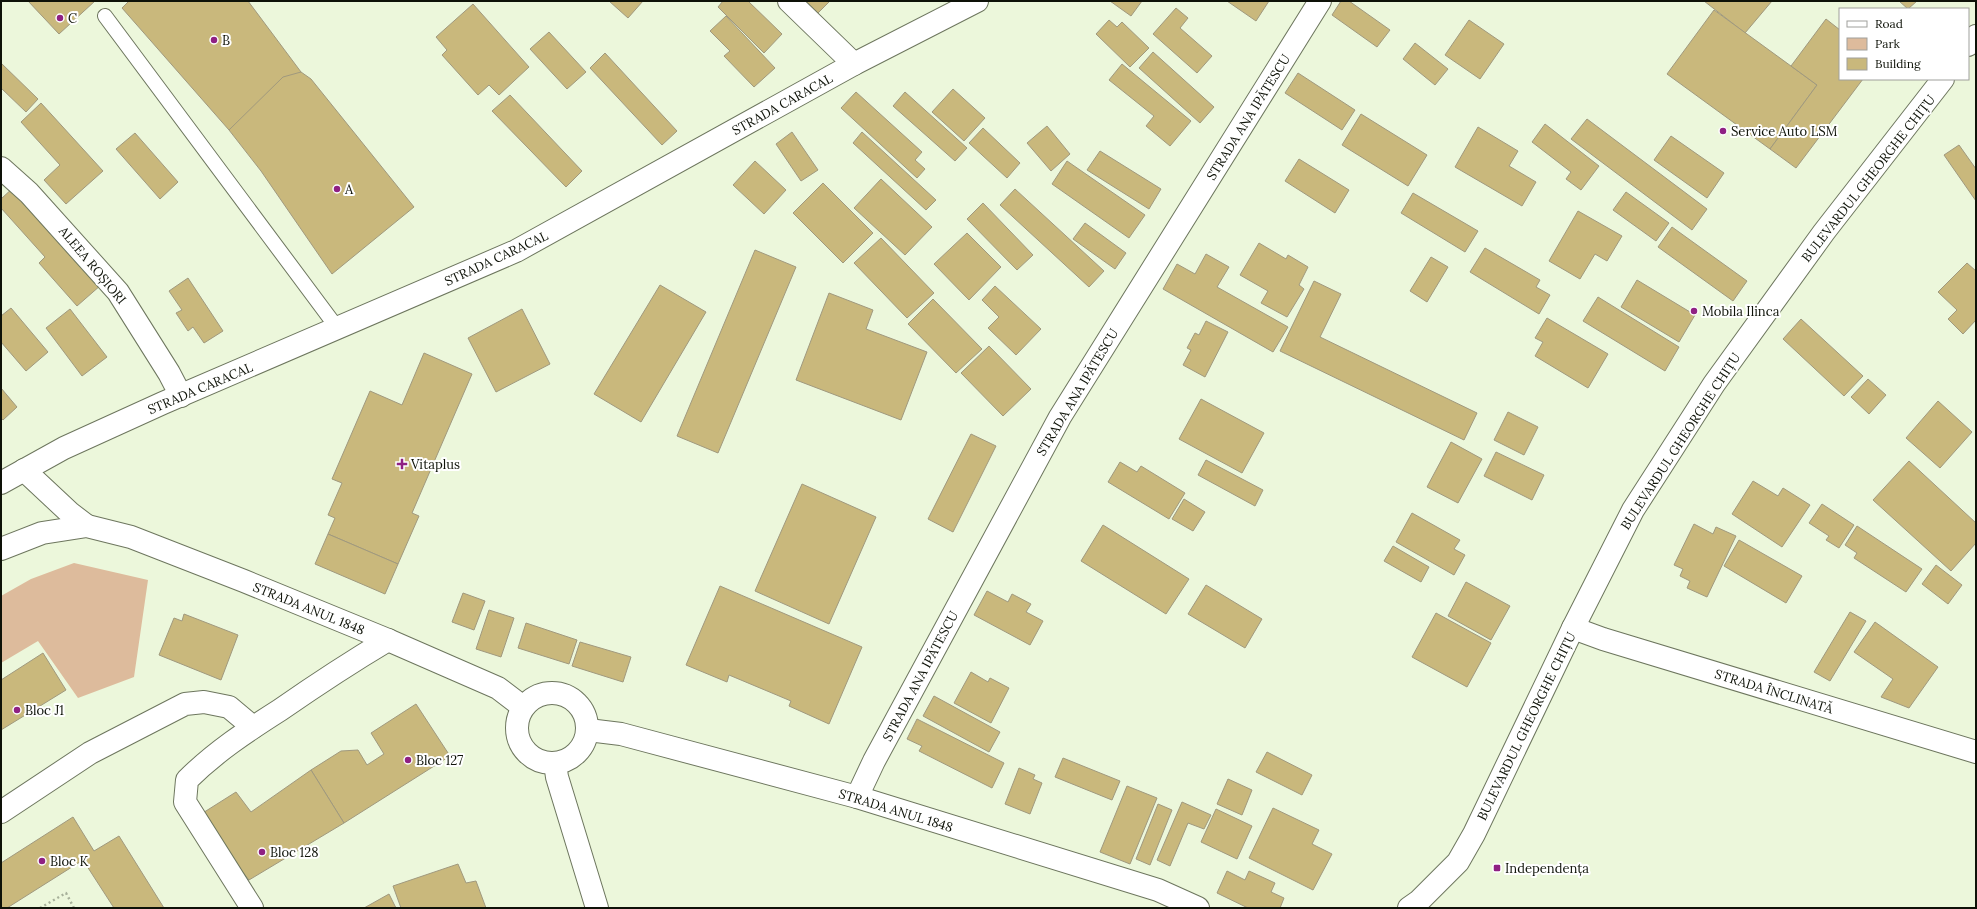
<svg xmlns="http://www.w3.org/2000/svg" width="1977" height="909" viewBox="0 0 1977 909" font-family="Lora,serif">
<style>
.green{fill:#ddbb9c}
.building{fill:#c9b87c;stroke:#a0997e}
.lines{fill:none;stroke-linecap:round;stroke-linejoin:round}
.lane-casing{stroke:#6d765e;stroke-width:16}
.street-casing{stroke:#6d765e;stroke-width:24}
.secondary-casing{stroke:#6d765e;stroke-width:24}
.path{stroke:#a7b09a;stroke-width:2.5;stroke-dasharray:2 3;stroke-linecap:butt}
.lane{stroke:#fff;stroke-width:14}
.street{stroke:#fff;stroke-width:22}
.secondary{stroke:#fff;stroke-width:22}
.poi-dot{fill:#8f2083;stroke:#fff;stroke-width:1.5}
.labels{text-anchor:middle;stroke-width:4;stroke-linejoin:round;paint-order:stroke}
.poi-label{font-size:13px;fill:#0e1208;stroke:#fff;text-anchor:start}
.street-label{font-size:13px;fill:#0e1208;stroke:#fff}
</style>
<rect width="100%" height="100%" fill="#ecf7db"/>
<polygon class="green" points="74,563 148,580 134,677 78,698 38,641 1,663 1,596 31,579"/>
<g class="building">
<polygon points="28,1 95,1 59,34"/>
<polygon points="129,1 248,1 301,72 229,130 122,8"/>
<polygon points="609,1 643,1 628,18"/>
<polygon points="723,1 748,1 782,34 764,53 718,7"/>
<polygon points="804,1 830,1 817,14"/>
<polygon points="1110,1 1142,1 1131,16"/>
<polygon points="1227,1 1269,1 1256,21"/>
<polygon points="1341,1 1349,1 1390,30 1377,47 1332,15"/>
<polygon points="1704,1 1772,1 1745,33"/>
<polygon points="1899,1 1917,1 1908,9"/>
<polygon points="473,4 529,67 499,95 489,85 478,95 442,55 447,50 436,37"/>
<polygon points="1176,8 1188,18 1180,28 1212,56 1197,73 1153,34"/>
<polygon points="1714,10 1817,85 1770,149 1667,74"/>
<polygon points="726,16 775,68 754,87 724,56 730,51 710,31"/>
<polygon points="1826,19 1840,30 1840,79 1863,79 1796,168 1770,149 1817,85 1791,66"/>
<polygon points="1109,20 1117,27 1122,22 1149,48 1130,67 1096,34"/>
<polygon points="1469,20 1504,44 1480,79 1445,55"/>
<polygon points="549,32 586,72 567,89 530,49"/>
<polygon points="1415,43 1448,69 1435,85 1403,59"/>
<polygon points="1153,52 1214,107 1200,123 1139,68"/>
<polygon points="605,53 677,131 662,145 590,68"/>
<polygon points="1,63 38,99 26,112 1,88"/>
<polygon points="1122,64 1191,121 1170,146 1146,126 1154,116 1109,80"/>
<polygon points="301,72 311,79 414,207 332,274 261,171 229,130 283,77"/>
<polygon points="1298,73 1355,110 1342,130 1285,93"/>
<polygon points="953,89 985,118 964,141 932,112"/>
<polygon points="856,92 922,152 915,160 925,169 917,178 841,108"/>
<polygon points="905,92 967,148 955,161 893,106"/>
<polygon points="510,95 582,171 566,187 492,111"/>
<polygon points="41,103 103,171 66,204 44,180 60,165 21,122"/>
<polygon points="1361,114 1427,155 1408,186 1342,145"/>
<polygon points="1587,119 1707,209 1692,230 1571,139"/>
<polygon points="1545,124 1599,166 1581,190 1566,179 1571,172 1532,142"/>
<polygon points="1047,126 1070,154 1051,171 1027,143"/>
<polygon points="1478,127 1518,151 1509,166 1536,182 1522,206 1455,167"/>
<polygon points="983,128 1020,163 1007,178 969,143"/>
<polygon points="792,132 818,170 801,181 776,144"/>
<polygon points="862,132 936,200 926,210 853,143"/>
<polygon points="135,133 178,182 160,199 116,149"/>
<polygon points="1671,136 1724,173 1707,198 1654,160"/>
<polygon points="1959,145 1976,169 1976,201 1944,155"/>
<polygon points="1100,151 1161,189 1149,209 1087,170"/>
<polygon points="1299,159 1349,190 1335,213 1285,181"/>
<polygon points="755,161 786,190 764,214 733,185"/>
<polygon points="1067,161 1145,215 1129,238 1052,184"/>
<polygon points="881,179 932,227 905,255 854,208"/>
<polygon points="823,183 873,233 843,263 793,213"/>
<polygon points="15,186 101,285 77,306 39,263 45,257 1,208 1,199"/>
<polygon points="1015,189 1104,271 1089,287 1000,205"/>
<polygon points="1626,192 1669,223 1656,241 1613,210"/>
<polygon points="1413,193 1478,231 1465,252 1401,213"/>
<polygon points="983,203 1033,255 1017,270 967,219"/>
<polygon points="1578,211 1622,236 1607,261 1595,254 1580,279 1549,261"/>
<polygon points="1085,223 1126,253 1115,269 1073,239"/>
<polygon points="1672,227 1747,281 1733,301 1658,247"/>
<polygon points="967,233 1001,267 969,300 934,264"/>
<polygon points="881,238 934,293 907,318 854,263"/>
<polygon points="1259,243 1286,259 1288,255 1308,267 1299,285 1304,289 1287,317 1261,303 1268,291 1240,275"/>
<polygon points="1485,248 1540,280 1536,287 1550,295 1539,314 1470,272"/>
<polygon points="755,250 796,267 718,453 677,436"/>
<polygon points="1206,254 1229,267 1217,287 1288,327 1273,352 1163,289 1177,264 1195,274"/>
<polygon points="1431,257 1448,267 1427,302 1410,291"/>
<polygon points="1967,263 1976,271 1976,320 1963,334 1948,319 1957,310 1938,292"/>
<polygon points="188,278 223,331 204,343 193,327 188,331 176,313 182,310 169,291"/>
<polygon points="1637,280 1695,315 1679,342 1621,307"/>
<polygon points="1314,281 1341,294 1320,337 1477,413 1464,440 1280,351"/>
<polygon points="660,285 706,312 641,422 594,394"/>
<polygon points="995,286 1041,329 1016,355 988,328 999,317 982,300"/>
<polygon points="829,293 873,310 866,329 927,352 901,420 796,380"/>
<polygon points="1598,297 1679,347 1665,371 1583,321"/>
<polygon points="933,299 982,349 956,373 908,324"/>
<polygon points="11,308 48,352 26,371 1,342 1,316"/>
<polygon points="70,309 107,357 82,376 46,328"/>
<polygon points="522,309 550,364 496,392 468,338"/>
<polygon points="1547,318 1608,354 1588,388 1535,356 1543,342 1535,338"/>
<polygon points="1801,319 1863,376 1844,396 1783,339"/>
<polygon points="1206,321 1228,332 1205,377 1183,365 1191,350 1187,348 1195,333 1199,335"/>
<polygon points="989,346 1031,389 1003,416 961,373"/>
<polygon points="424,353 472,374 412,513 419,516 398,564 328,534 335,518 328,515 342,483 332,479 370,391 402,405"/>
<polygon points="1868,379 1886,395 1869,414 1851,397"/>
<polygon points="1,388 17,407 3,420 1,418"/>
<polygon points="1201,399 1264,433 1242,473 1179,439"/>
<polygon points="1938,401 1972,432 1940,468 1906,438"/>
<polygon points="1508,412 1538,427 1524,455 1494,440"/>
<polygon points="971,434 996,446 953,532 928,519"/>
<polygon points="1451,442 1482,459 1458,503 1427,487"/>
<polygon points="1496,452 1544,475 1532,500 1484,476"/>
<polygon points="1206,460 1263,490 1255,506 1198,475"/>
<polygon points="1909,461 1976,523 1976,543 1951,571 1873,500"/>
<polygon points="1120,462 1137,472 1141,466 1185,493 1169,519 1108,482"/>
<polygon points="1753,481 1778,496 1783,488 1810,505 1782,547 1732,514"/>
<polygon points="802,484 876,517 829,624 755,591"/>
<polygon points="1184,499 1205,512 1193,531 1172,519"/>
<polygon points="1822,504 1854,525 1839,548 1826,540 1829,536 1809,523"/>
<polygon points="1412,513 1460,540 1454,549 1465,555 1454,575 1396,542"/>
<polygon points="1694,524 1713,534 1716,527 1736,536 1707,597 1687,588 1690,581 1680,576 1683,569 1674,565"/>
<polygon points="1103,525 1189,579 1166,614 1081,561"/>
<polygon points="1857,526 1922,569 1906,592 1854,558 1857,553 1845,545"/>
<polygon points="328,534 398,564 385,594 315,564"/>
<polygon points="1739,540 1802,576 1786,603 1724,566"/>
<polygon points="1393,546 1429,567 1421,582 1384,561"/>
<polygon points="1936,565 1962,585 1948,604 1922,584"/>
<polygon points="1466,582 1510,606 1491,640 1448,616"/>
<polygon points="1206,585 1262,619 1245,648 1188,614"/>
<polygon points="720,586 862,647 829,724 789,706 791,701 729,675 727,682 686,665"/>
<polygon points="987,591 1008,602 1012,594 1031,604 1026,612 1043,621 1030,645 974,615"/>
<polygon points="463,593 485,601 474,630 452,622"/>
<polygon points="489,610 514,618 501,657 476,649"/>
<polygon points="1850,612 1866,621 1830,681 1814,672"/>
<polygon points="1436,613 1491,643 1467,687 1412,657"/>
<polygon points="184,614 238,635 221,680 159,655 174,618 182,621"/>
<polygon points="1875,622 1938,667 1909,708 1881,697 1893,679 1854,652"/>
<polygon points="526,623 577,640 569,664 518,648"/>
<polygon points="580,642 631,657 623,682 572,666"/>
<polygon points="43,653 66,690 1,730 1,680"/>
<polygon points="971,672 988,682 990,678 1009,688 991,723 954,703"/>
<polygon points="934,696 1000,732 989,752 923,716"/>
<polygon points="416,704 450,756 344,823 311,770 341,751 358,750 367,765 384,754 371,733"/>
<polygon points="917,719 1004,763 992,788 919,751 922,746 907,739"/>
<polygon points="1267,752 1312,775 1302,795 1256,772"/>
<polygon points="1063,758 1120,781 1112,800 1055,777"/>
<polygon points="1019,768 1035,775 1033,779 1042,783 1030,814 1005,804"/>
<polygon points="311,770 344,823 249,880 198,816 236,792 251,812"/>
<polygon points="1228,779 1252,790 1242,815 1217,804"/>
<polygon points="1127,786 1157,798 1130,864 1100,852"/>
<polygon points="1182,802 1211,815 1204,829 1188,823 1170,866 1157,860"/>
<polygon points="1158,804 1172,810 1150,865 1136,859"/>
<polygon points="1273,808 1319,830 1312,844 1332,854 1313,890 1249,858"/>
<polygon points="1216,809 1252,826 1237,859 1201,842"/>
<polygon points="73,817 94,851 119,836 164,908 114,908 83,860 7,908 1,908 1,863"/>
<polygon points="458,864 466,883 476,881 486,908 401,908 393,886"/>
<polygon points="1227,871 1245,880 1249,871 1275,883 1271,892 1284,898 1280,908 1248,908 1217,893"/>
<polygon points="389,894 396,908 364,908"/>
</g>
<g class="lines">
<g class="lane-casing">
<polyline id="lane" points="105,16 338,329"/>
</g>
<g class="street-casing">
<g id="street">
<polyline points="789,1 854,64"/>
<polyline points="1,168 29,193 118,292 169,373 181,396"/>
<polyline points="1573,628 1603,639 1976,752"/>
<polyline points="857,797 874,761 1060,417 1320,1"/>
<polyline points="1,812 90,753 185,704 204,702 229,707 253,727"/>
<path d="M252,908l-67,-106 2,-22c28,-28 60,-49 93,-70 36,-25 71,-48 108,-70"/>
</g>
</g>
<g class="secondary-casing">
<g id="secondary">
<polyline points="1968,45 1976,36"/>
<polyline points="24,470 70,513 87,526"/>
<polyline points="1,483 64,448 163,403 516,251 854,64 977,1"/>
<polyline points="1,549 42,533 87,526 131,537 244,581 388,640 498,688 523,707"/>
<circle cx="552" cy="728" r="35"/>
<polyline points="588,730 621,734 857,797 1158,890 1198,908"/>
<polyline points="555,763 557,777 597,908"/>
<polyline points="1409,908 1419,901 1458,862 1474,834 1573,628 1633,510 1714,384 1824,232 1943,79"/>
</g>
</g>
<polyline class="path" points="40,908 66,893 74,908"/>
<use href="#lane" class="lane"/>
<use href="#street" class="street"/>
<use href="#secondary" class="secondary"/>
</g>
<g class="poi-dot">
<circle cx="60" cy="18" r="4"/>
<circle cx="214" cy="40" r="4"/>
<circle cx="1723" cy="131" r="4"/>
<circle cx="337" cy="189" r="4"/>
<circle cx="1694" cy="311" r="4"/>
<path d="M400 458h4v4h4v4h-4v4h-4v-4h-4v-4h4z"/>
<circle cx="17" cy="710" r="4"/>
<circle cx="408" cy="760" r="4"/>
<circle cx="262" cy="852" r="4"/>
<circle cx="42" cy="861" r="4"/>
<rect x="1493" y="864" width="8" height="8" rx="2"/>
</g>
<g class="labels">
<g class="poi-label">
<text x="68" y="23">C</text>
<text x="222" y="45">B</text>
<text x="1731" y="136">Service Auto LSM</text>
<text x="345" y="194">A</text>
<text x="1702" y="316">Mobila Ilinca</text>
<text x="411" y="469">Vitaplus</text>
<text x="25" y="715">Bloc J1</text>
<text x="416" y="765">Bloc 127</text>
<text x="270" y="857">Bloc 128</text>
<text x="50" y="866">Bloc K</text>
<text x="1505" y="873">Independența</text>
</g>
<g class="street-label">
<text transform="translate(782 104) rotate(-29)" y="5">STRADA CARACAL</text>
<text transform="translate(1248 117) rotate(-58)" y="5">STRADA ANA IPĂTESCU</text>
<text transform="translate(1868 178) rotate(-52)" y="5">BULEVARDUL GHEORGHE CHIȚU</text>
<text transform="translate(496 258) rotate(-25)" y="5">STRADA CARACAL</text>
<text transform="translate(93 265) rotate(50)" y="5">ALEEA ROȘIORI</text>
<text transform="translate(200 388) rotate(-23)" y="5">STRADA CARACAL</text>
<text transform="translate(1077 392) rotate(-59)" y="5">STRADA ANA IPĂTESCU</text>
<text transform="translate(1680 441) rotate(-57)" y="5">BULEVARDUL GHEORGHE CHIȚU</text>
<text transform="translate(309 608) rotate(22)" y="5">STRADA ANUL 1848</text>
<text transform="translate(920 676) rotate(-62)" y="5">STRADA ANA IPĂTESCU</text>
<text transform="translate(1774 691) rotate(17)" y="5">STRADA ÎNCLINATĂ</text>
<text transform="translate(1526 726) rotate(-64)" y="5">BULEVARDUL GHEORGHE CHIȚU</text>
<text transform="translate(896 810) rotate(17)" y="5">STRADA ANUL 1848</text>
</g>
</g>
<rect width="1977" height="909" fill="none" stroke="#0e1208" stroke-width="4"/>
<rect x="1839" y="8" width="130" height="72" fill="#ffffff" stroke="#9fa09c"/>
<rect x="1847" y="21" width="20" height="6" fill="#ffffff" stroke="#9fa09c"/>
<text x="1875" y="28" font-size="12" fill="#0e1208">Road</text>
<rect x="1847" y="38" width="20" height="12" fill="#ddbb9c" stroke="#9fa09c"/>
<text x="1875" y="48" font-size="12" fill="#0e1208">Park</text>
<rect x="1847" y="58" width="20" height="12" fill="#c9b87c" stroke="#9fa09c"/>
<text x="1875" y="68" font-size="12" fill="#0e1208">Building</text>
</svg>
